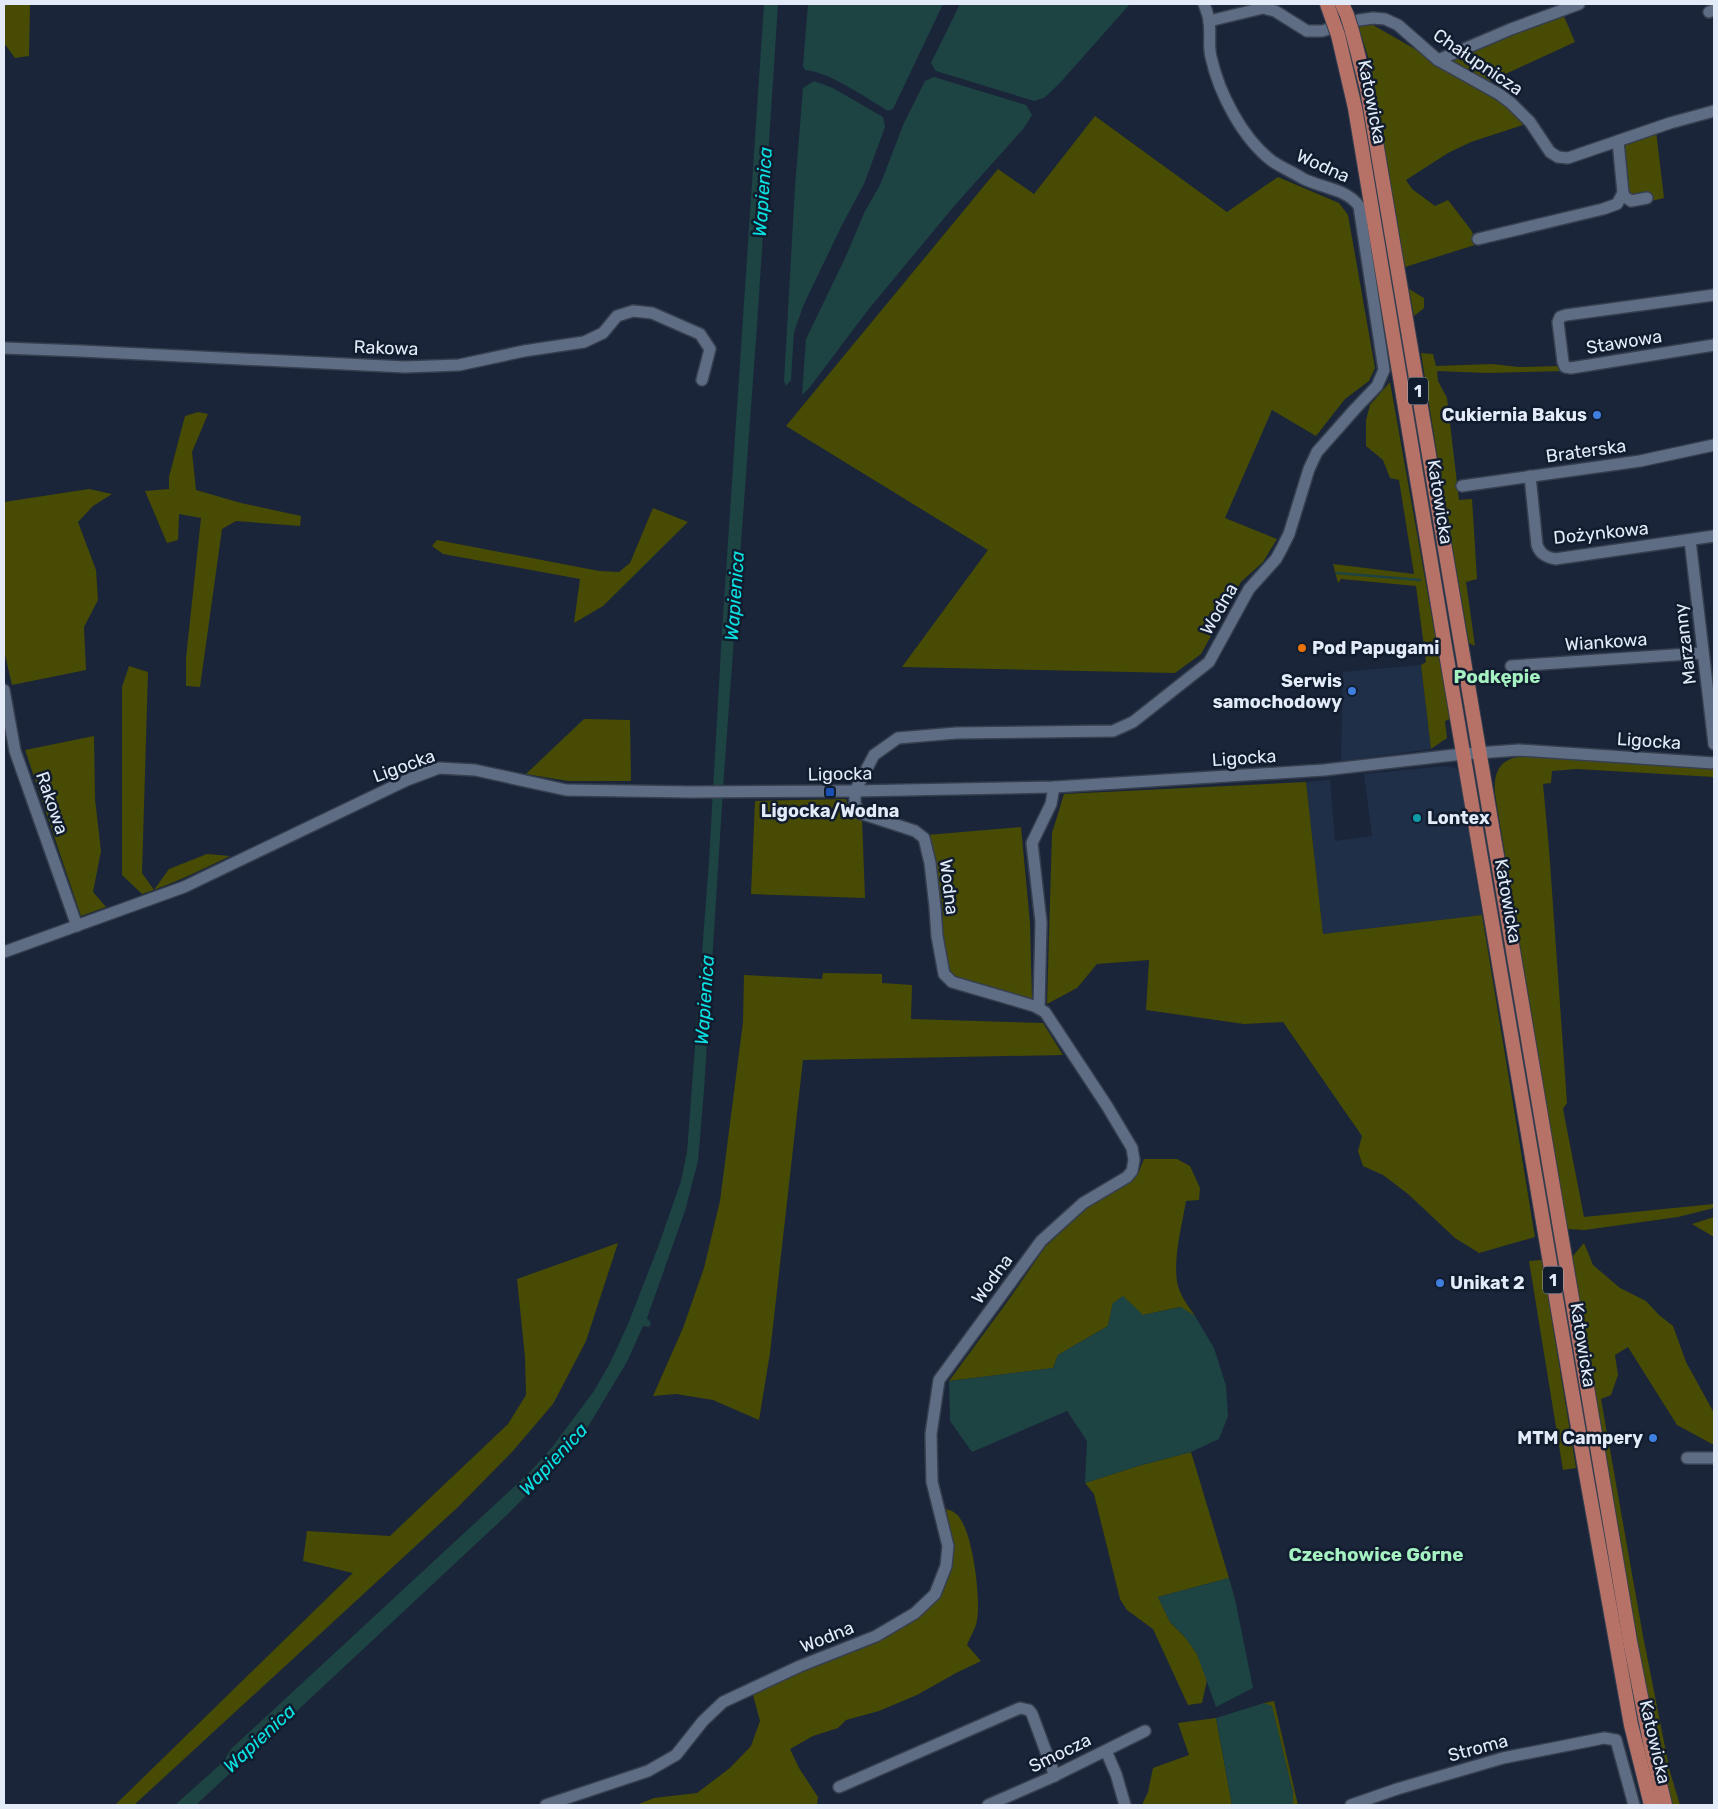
<svg xmlns="http://www.w3.org/2000/svg" width="1718" height="1809" viewBox="0 0 1718 1809" font-family="Rubik,sans-serif">
<style>
.built{fill:#202f48}
.green{fill:#484b03}
.water{fill:#1d4343}
.lines{fill:none;stroke-linecap:round;stroke-linejoin:round}
.stream{stroke:#1d4343;stroke-width:2.5}
.minor-casing{stroke:#363f4f;stroke-width:14}
.major-casing{stroke:#363f4f;stroke-width:16}
.minor{stroke:#5f6d84;stroke-width:11}
.major{stroke:#b77268;stroke-width:14}
.major-bridge-casing{stroke:#363f4f;stroke-width:16;stroke-linecap:butt}
.major-bridge{stroke:#b77268;stroke-width:14}
.shop-dot{fill:#3f7fe0;stroke:#111c2e;stroke-width:2}
.food-dot{fill:#e8710a;stroke:#111c2e;stroke-width:2}
.transit-dot{fill:#1a4fb4;stroke:#111c2e;stroke-width:2}
.culture-dot{fill:#0f9aa8;stroke:#111c2e;stroke-width:2}
.labels{text-anchor:middle;stroke-width:5;stroke-linejoin:round;paint-order:stroke}
.shield{fill:#111c2e;stroke:#a4adbb;stroke-width:1}
.shield-label{font-size:16px;font-weight:bold;fill:#e3ebf8}
.street-label{font-size:18px;fill:#e3ebf8;stroke:#111c2e}
.poi-label{font-size:18px;font-weight:bold;fill:#e3ebf8;stroke:#111c2e;text-anchor:end}
.water-label{font-size:19px;font-style:italic;fill:#0be1e1;stroke:#111c2e}
.neighbourhood-label{font-size:19px;font-weight:bold;fill:#a5f1c2;stroke:#111c2e}
</style>
<rect width="100%" height="100%" fill="#1a2539"/>
<g class="built">
<polygon points="1421,665 1431,749 1341,761 1343,672"/>
<polygon points="1446,766 1456,768 1459,773 1482,915 1323,934 1306,782 1330,780 1335,841 1372,836 1364,774"/>
</g>
<g class="green">
<polygon points="4,4 30,4 29,56 15,58 4,43"/>
<polygon points="1563,14 1575,42 1486,83 1451,64 1452,57"/>
<polygon points="1367,24 1373,25 1497,96 1526,124 1471,142 1448,153 1406,180 1412,189 1435,206 1448,200 1471,230 1478,244 1405,267 1370,63 1358,25"/>
<polygon points="1095,116 1227,212 1278,177 1339,203 1348,215 1375,368 1369,381 1345,399 1316,436 1272,410 1225,518 1277,539 1263,562 1241,582 1201,654 1175,673 902,667 988,550 786,426 998,169 1034,194"/>
<polygon points="1656,131 1664,198 1651,201 1630,197 1626,192 1623,145 1628,140"/>
<polygon points="1409,289 1424,298 1424,308 1414,316"/>
<polygon points="1421,353 1433,354 1436,366 1492,364 1519,367 1560,366 1566,371 1488,373 1437,371 1438,381 1447,398 1459,500 1472,499 1477,579 1466,582 1475,646 1469,643 1443,492"/>
<polygon points="1390,382 1450,719 1445,721 1447,738 1431,749 1421,665 1426,662 1416,586 1341,579 1338,583 1333,564 1414,574 1399,480 1390,478 1383,460 1366,446 1366,420 1370,405"/>
<polygon points="198,412 208,414 192,452 196,490 241,503 301,516 300,526 236,521 222,529 200,687 186,686 186,658 201,518 179,514 178,540 167,543 145,491 169,489 169,477 185,416"/>
<polygon points="89,489 112,494 93,506 78,522 96,570 98,600 84,627 86,670 12,685 4,650 4,502"/>
<polygon points="653,508 688,522 603,606 574,623 580,579 443,554 432,546 437,540 599,571 619,572 630,563"/>
<path d="M129,666l19,6 -6,201 12,17 15,-21 38,-15 23,2c-29,14 -57,28 -88,38l-20,-19v-188z"/>
<polygon points="584,719 630,720 631,781 568,781 526,774"/>
<polygon points="94,736 95,799 101,851 93,892 106,907 81,916 25,750"/>
<path d="M1525,756l189,12v9l-137,-8 -25,2 -1,12 -8,1 6,65 18,254 -4,6 21,108 130,-13v4l-36,9 -93,13 -18,-1 -72,-435c-2,-23 5,-36 30,-38z"/>
<polygon points="1306,782 1323,934 1482,915 1535,1237 1479,1253 1455,1238 1408,1194 1383,1175 1363,1166 1358,1151 1362,1136 1283,1022 1244,1024 1146,1010 1149,960 1097,964 1077,988 1047,1004 1052,833 1064,794"/>
<polygon points="846,799 849,811 862,819 865,898 751,894 755,801"/>
<path d="M1021,827l9,96 2,77 -78,-24c-15,-16 -10,-51 -12,-72 -3,-24 -8,-47 -15,-69z"/>
<polygon points="823,973 882,974 882,983 912,985 911,1019 1043,1023 1063,1055 803,1060 770,1353 759,1420 713,1400 676,1394 653,1396 683,1328 704,1268 720,1201 743,1022 744,975 822,979"/>
<path d="M1144,1159h33l13,7 10,22 -1,12 -13,1c-4,25 -14,60 -8,85 3,11 11,21 17,30l-15,-9 -37,8 -30,-12 -5,23 -50,29 -5,13 -104,13 61,-83 35,-51 44,-41 42,-25 7,-7z"/>
<polygon points="1714,1217 1714,1237 1692,1224"/>
<polygon points="618,1243 586,1341 553,1404 512,1452 458,1507 134,1805 115,1805 353,1573 303,1561 307,1531 390,1536 508,1424 526,1395 525,1357 517,1279"/>
<polygon points="1584,1243 1593,1265 1620,1288 1646,1301 1659,1315 1673,1326 1686,1362 1714,1413 1714,1445 1677,1425 1628,1347 1615,1355 1618,1375 1611,1395 1601,1399 1643,1636 1670,1772 1680,1805 1673,1805 1660,1759 1637,1644 1580,1309 1572,1257"/>
<polygon points="1542,1260 1576,1468 1563,1470 1529,1261"/>
<polygon points="1191,1452 1229,1578 1158,1597 1170,1622 1185,1637 1197,1654 1207,1680 1202,1703 1188,1705 1153,1629 1127,1610 1120,1599 1094,1494 1085,1483 1138,1466"/>
<path d="M946,1509c7,2 11,4 15,11 12,18 20,78 16,100 -1,8 -7,17 -10,25l14,16 -25,12 -39,22 -38,16 -33,9 -8,8 -25,8 -23,13 9,19 19,29 -1,8h-181l18,-7 43,-5 33,-25 21,-22 9,-25 -8,-30 126,-50 40,-24 34,-74z"/>
<polygon points="1274,1701 1298,1805 1293,1805 1293,1792 1264,1703"/>
<polygon points="1216,1718 1232,1805 1142,1805 1148,1792 1153,1768 1189,1755 1178,1723"/>
</g>
<g class="water">
<polygon points="764,4 778,4 757,326 724,774 704,1090 698,1161 685,1211 647,1318 651,1323 649,1327 643,1326 628,1360 586,1430 563,1458 508,1514 196,1805 175,1805 224,1761 231,1749 530,1472 553,1446 594,1391 610,1363 628,1324 658,1247 681,1181 687,1152 709,861 722,631"/>
<path d="M808,4h135l-50,105 -5,2c-20,-12 -60,-40 -83,-41l-2,-4z"/>
<polygon points="960,4 1130,4 1059,84 1044,98 1034,101 936,71 931,63"/>
<polygon points="934,77 1026,105 1032,115 1024,128 955,205 868,310 810,387 802,395 806,339 846,256 865,211 880,185 904,123 925,81"/>
<polygon points="814,81 833,88 883,117 885,127 864,184 842,225 804,304 794,332 791,380 786,386 784,381 795,187 803,88"/>
<polygon points="1123,1296 1143,1315 1181,1307 1195,1316 1214,1348 1226,1386 1228,1416 1219,1439 1191,1452 1138,1466 1085,1483 1087,1441 1067,1411 972,1452 950,1421 949,1381 1053,1368 1058,1355 1108,1326 1113,1303"/>
<polygon points="1229,1578 1235,1599 1253,1688 1216,1707 1197,1654 1185,1637 1170,1622 1158,1597"/>
<polygon points="1264,1703 1272,1706 1293,1792 1293,1805 1232,1805 1216,1718"/>
</g>
<g class="lines">
<polyline class="stream" points="1337,573 1420,580"/>
<g class="minor-casing">
<g id="minor">
<polyline points="1709,12 1714,10"/>
<polyline points="1209,21 1263,8 1275,11 1307,31 1322,31 1359,20 1373,18 1385,19 1398,25 1438,60 1499,94 1511,103 1530,122 1550,152 1558,157 1568,158 1670,123 1714,111"/>
<polyline points="1438,60 1511,29 1579,4"/>
<polyline points="1623,193 1625,197 1631,201 1647,198"/>
<polyline points="1478,239 1603,209 1617,204 1623,193 1618,141"/>
<polyline points="1714,295 1566,315 1560,317 1558,322 1563,362 1565,367 1571,368 1714,345"/>
<polyline points="4,348 81,351 405,367 459,365 524,351 584,342 603,333 617,316 633,311 652,313 700,334 710,349 702,380"/>
<path d="M1530,476l7,69c3,9 9,12 18,14l159,-23"/>
<polyline points="1462,486 1640,461 1714,445"/>
<polyline points="1690,540 1714,744"/>
<polyline points="1511,666 1703,653"/>
<polyline points="4,690 15,751 77,926"/>
<polyline points="4,952 184,887 407,780 439,768 475,770 566,790 690,792 855,791 1054,787 1324,770 1463,754 1519,750 1714,763"/>
<polyline points="1039,1008 1041,922 1032,843 1051,804 1054,787"/>
<polyline points="1687,1458 1714,1458"/>
<polyline points="1106,1751 1116,1774 1125,1805"/>
<polyline points="839,1787 1020,1708 1029,1710 1032,1714 1055,1776"/>
<path d="M546,1805l102,-34 28,-16 27,-34 20,-19 77,-36 76,-30 39,-23 20,-19 11,-28 2,-20 -16,-64 -1,-48 8,-54 102,-139 42,-38 44,-26 5,-6 2,-11 -2,-12 -25,-42 -62,-94 -11,-6 -82,-24 -8,-8 -7,-38 -2,-29 -5,-44 -6,-25 -9,-7 -55,-18 -5,-9v-13l19,-36 24,-17 58,-5 157,-2 20,-9 76,-60 40,-73 27,-30 6,-11 7,-14 20,-65 8,-17 38,-43 22,-23 7,-16 -2,-13 -23,-151c-13,-18 -39,-18 -57,-28 -10,-6 -21,-11 -30,-17 -30,-23 -53,-68 -61,-104 -3,-11 0,-24 -2,-35 0,-6 -3,-12 -5,-18"/>
<polyline points="988,1805 1050,1778 1145,1731"/>
<polyline points="1351,1805 1397,1789 1503,1758 1604,1738 1616,1740 1634,1805"/>
</g>
</g>
<g class="major-casing">
<g id="major">
<polyline points="1327,4 1333,21"/>
<polyline points="1342,4 1347,15"/>
<polyline points="1352,31 1367,89 1375,136 1630,1641 1651,1747 1665,1805"/>
<polyline points="1338,35 1355,108 1445,647 1586,1474 1631,1725 1651,1805"/>
</g>
</g>
<use href="#minor" class="minor"/>
<use href="#major" class="major"/>
<g class="major-bridge-casing">
<g id="major-bridge">
<polyline points="1347,15 1352,31"/>
<polyline points="1333,21 1338,35"/>
</g>
</g>
<use href="#major-bridge" class="major-bridge"/>
</g>
<g class="shop-dot">
<circle cx="1597" cy="415" r="5"/>
<circle cx="1352" cy="691" r="5"/>
<circle cx="1440" cy="1283" r="5"/>
<circle cx="1653" cy="1438" r="5"/>
</g>
<circle class="food-dot" cx="1302" cy="648" r="5"/>
<rect class="transit-dot" x="825" y="787" width="10" height="10" rx="2.5"/>
<circle class="culture-dot" cx="1417" cy="818" r="5"/>
<g class="labels">
<g class="shield">
<rect x="1408" y="377.5" width="20" height="27" rx="4"/>
<rect x="1543" y="1266.5" width="20" height="27" rx="4"/>
</g>
<g class="shield-label">
<text x="1418" y="397">1</text>
<text x="1553" y="1286">1</text>
</g>
<g class="street-label">
<text transform="translate(1478 62) rotate(34)" y="6">Chałupnicza</text>
<text transform="translate(1372 102) rotate(79)" y="6">Katowicka</text>
<text transform="translate(1323 166) rotate(24)" y="6">Wodna</text>
<text transform="translate(1624 342) rotate(-9)" y="6">Stawowa</text>
<text transform="translate(386 348) rotate(2)" y="6">Rakowa</text>
<text transform="translate(1586 451) rotate(-8)" y="6">Braterska</text>
<text transform="translate(1440 502) rotate(81)" y="6">Katowicka</text>
<text transform="translate(1601 533) rotate(-6)" y="6">Dożynkowa</text>
<text transform="translate(1219 609) rotate(-60)" y="6">Wodna</text>
<text transform="translate(1606 642) rotate(-4)" y="6">Wiankowa</text>
<text transform="translate(1685 644) rotate(-97)" y="6">Marzanny</text>
<text transform="translate(1649 741) rotate(4)" y="6">Ligocka</text>
<text transform="translate(1244 758) rotate(-4)" y="6">Ligocka</text>
<text transform="translate(404 766) rotate(-20)" y="6">Ligocka</text>
<text transform="translate(840 774) rotate(-1)" y="6">Ligocka</text>
<text transform="translate(52 803) rotate(71)" y="6">Rakowa</text>
<text transform="translate(949 887) rotate(83)" y="6">Wodna</text>
<text transform="translate(1508 901) rotate(80)" y="6">Katowicka</text>
<text transform="translate(992 1279) rotate(-54)" y="6">Wodna</text>
<text transform="translate(1583 1345) rotate(81)" y="6">Katowicka</text>
<text transform="translate(827 1637) rotate(-22)" y="6">Wodna</text>
<text transform="translate(1655 1742) rotate(77)" y="6">Katowicka</text>
<text transform="translate(1478 1748) rotate(-15)" y="6">Stroma</text>
<text transform="translate(1060 1753) rotate(-26)" y="6">Smocza</text>
</g>
<g class="poi-label">
<text x="1587" y="421">Cukiernia Bakus</text>
<text x="1312" y="654" text-anchor="start">Pod Papugami</text>
<text x="1342" y="687">Serwis<tspan x="1342" dy="21">samochodowy</tspan></text>
<text x="830" y="817" text-anchor="middle">Ligocka/Wodna</text>
<text x="1427" y="824" text-anchor="start">Lontex</text>
<text x="1450" y="1289" text-anchor="start">Unikat 2</text>
<text x="1643" y="1444">MTM Campery</text>
</g>
<g class="water-label">
<text transform="translate(762 192) rotate(-86)" y="7">Wapienica</text>
<text transform="translate(734 596) rotate(-86)" y="7">Wapienica</text>
<text transform="translate(704 1000) rotate(-86)" y="7">Wapienica</text>
<text transform="translate(553 1459) rotate(-47)" y="7">Wapienica</text>
<text transform="translate(259 1738) rotate(-43)" y="7">Wapienica</text>
</g>
<g class="neighbourhood-label">
<text x="1497" y="683">Podkępie</text>
<text x="1376" y="1561">Czechowice Górne</text>
</g>
</g>
<rect width="1718" height="1809" fill="none" stroke="#e3ebf8" stroke-width="10"/>
</svg>
